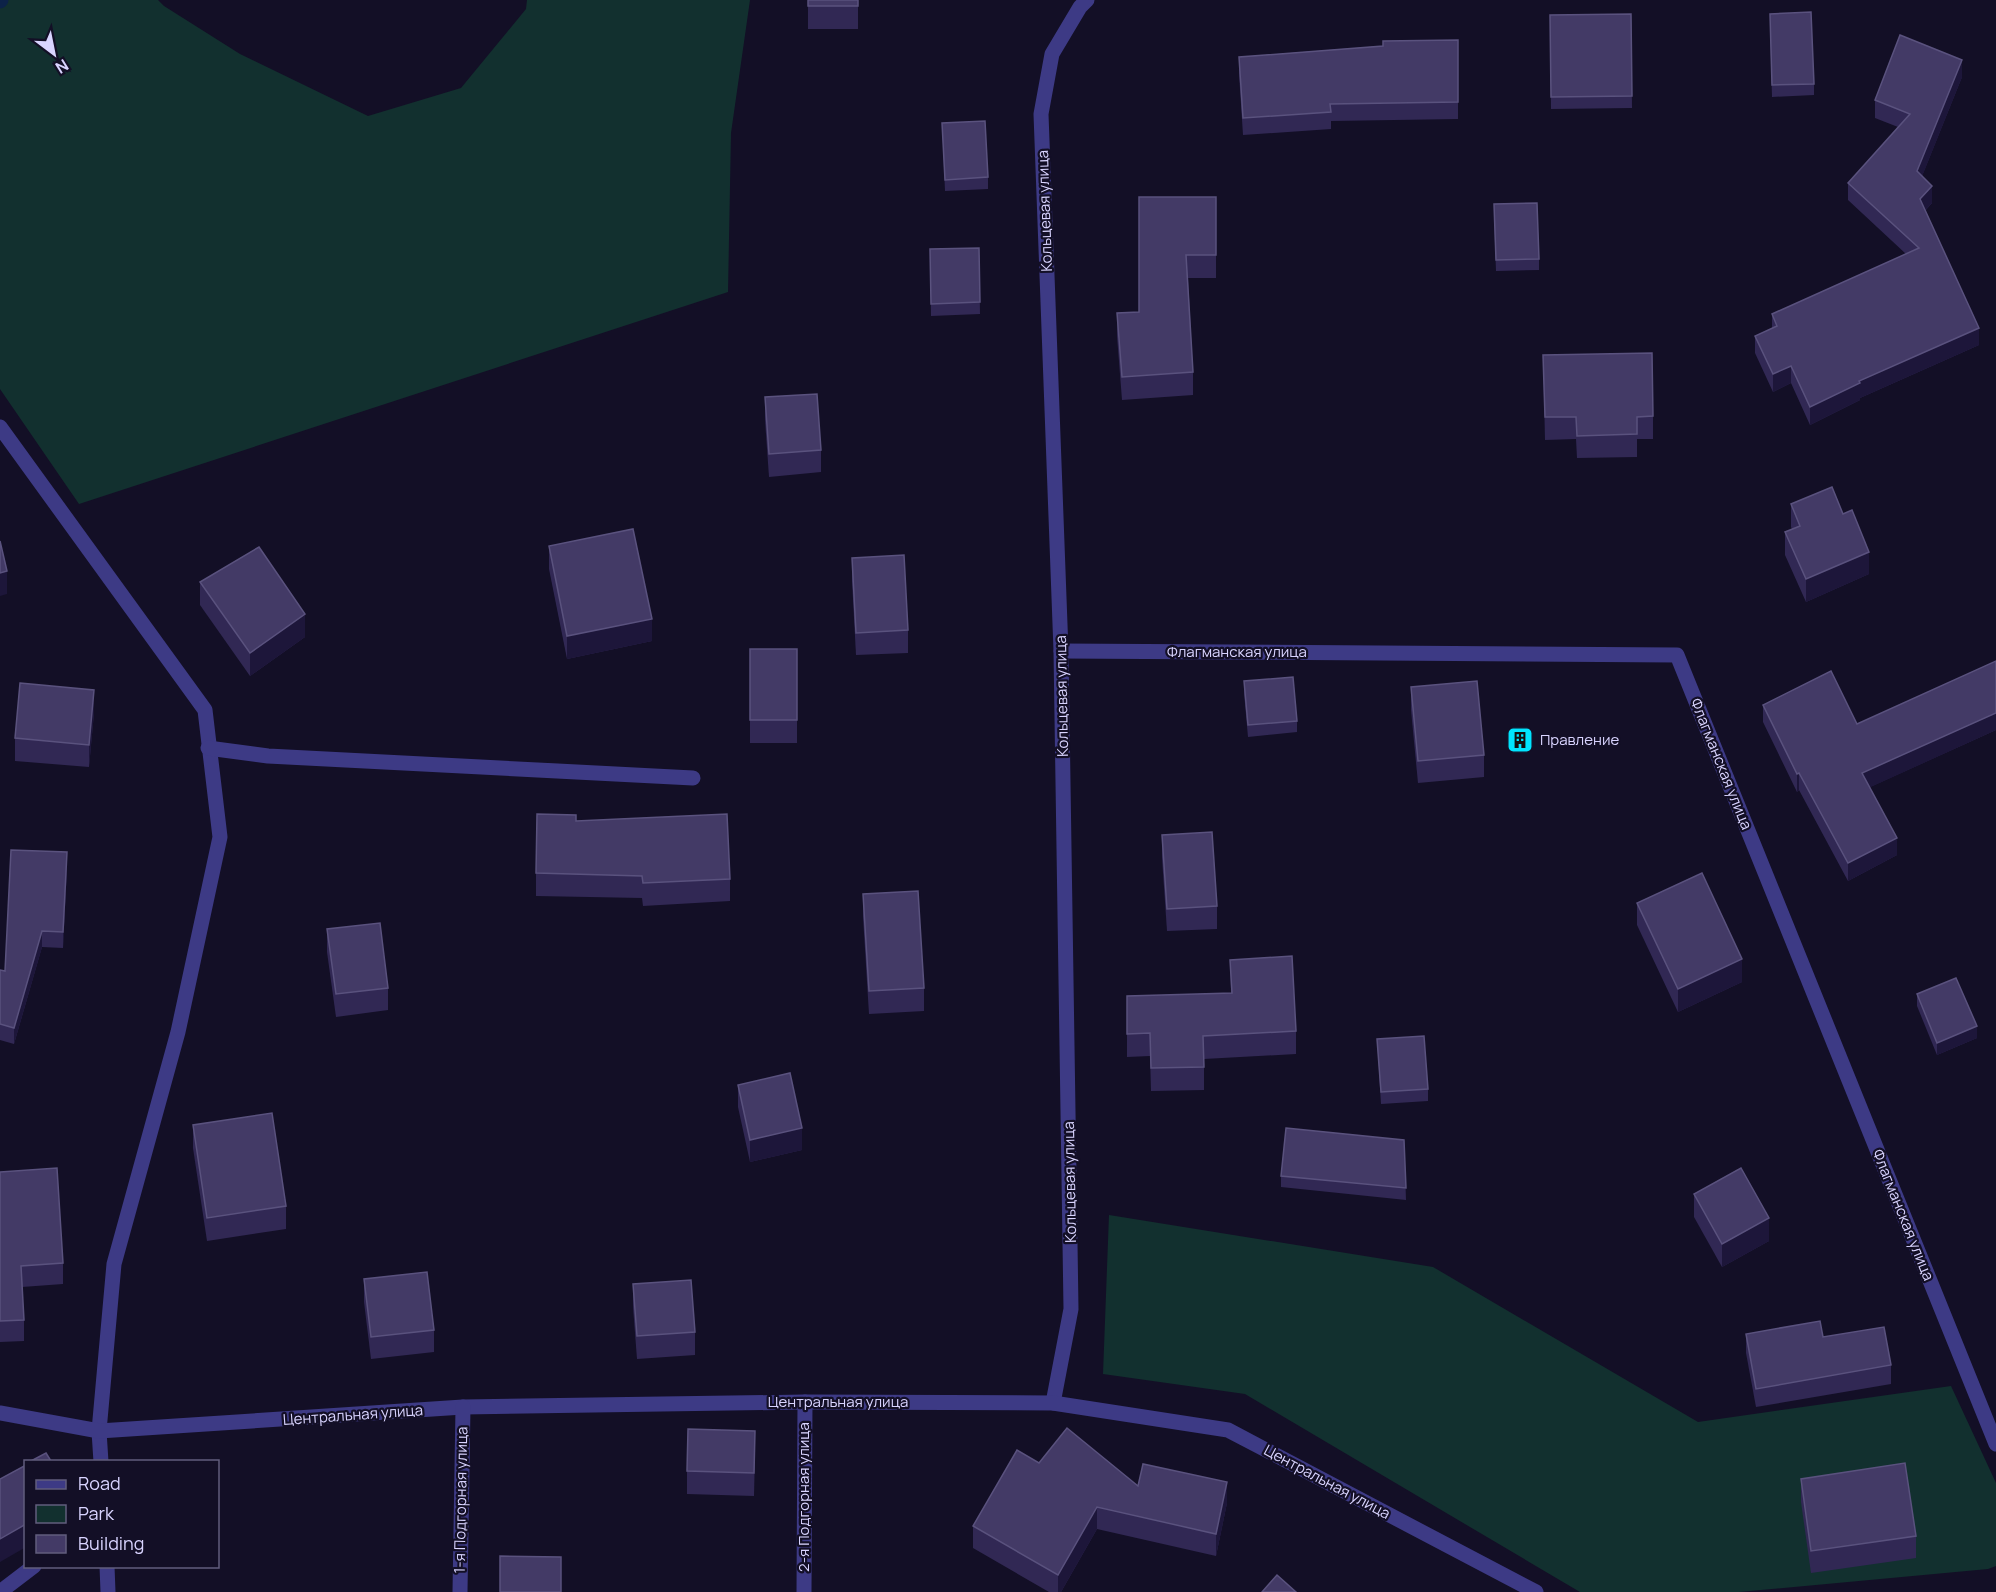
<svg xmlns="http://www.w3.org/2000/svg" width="1996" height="1592" viewBox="0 0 1996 1592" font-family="Manrope,sans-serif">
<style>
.green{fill:#12302f}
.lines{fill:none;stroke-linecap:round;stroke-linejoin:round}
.stream{stroke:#0c2248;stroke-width:15}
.minor{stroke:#3d3a85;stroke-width:15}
.wall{fill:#312854}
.shaded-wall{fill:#1d163a}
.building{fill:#433a66;stroke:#5a527e;stroke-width:1.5}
.labels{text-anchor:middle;stroke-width:4.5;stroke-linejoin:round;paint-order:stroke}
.street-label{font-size:15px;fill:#d9d4ff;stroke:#130f26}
.poi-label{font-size:15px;fill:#d9d4ff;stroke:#130f26;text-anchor:start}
</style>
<rect width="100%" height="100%" fill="#130f26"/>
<g class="green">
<polygon points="0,0 158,0 164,6 240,54 368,116 461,88 526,9 527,0 750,0 731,133 728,292 79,504 0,389"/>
<polygon points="1109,1215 1433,1267 1698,1422 1951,1386 1996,1483 1996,1566 1988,1569 1739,1592 1580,1592 1245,1394 1103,1374"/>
</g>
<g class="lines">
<polyline class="stream" points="0,1 1,0"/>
<g class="minor">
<polyline points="0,427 205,710 220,837 178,1032 114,1264 99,1431 101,1462"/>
<polyline points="1061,651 1677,655 1996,1444"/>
<polyline points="208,748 268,756 693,778"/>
<polyline points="1053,1403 1071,1309 1061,651 1041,114 1052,54 1080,7 1087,0"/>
<polyline points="0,1413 99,1431 463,1407 805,1402 1053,1403 1228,1430 1536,1592"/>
<polyline points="107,1566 108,1592"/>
<polyline points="0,1592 34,1566"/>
<polyline points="460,1592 463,1407"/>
<polyline points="804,1592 805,1402"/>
</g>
</g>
<g class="wall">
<rect x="808" y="0" width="50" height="29"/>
<polygon points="1631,14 1632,108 1551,109 1550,15"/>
<polygon points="1770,25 1814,84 1814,95 1772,97"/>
<polygon points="1458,40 1458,119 1331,121 1331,129 1243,135 1239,74 1239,57"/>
<polygon points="1962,77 1922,176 1932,203 1925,211 1979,345 1860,398 1860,400 1810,425 1791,383 1773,392 1755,353 1755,336 1772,328 1772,314 1906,254 1848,200 1848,183 1898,127 1875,118 1875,100"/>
<polygon points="942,123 988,177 988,189 945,191"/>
<polygon points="1216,197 1216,278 1188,278 1193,372 1193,395 1122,400 1117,336 1117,313 1139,312"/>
<polygon points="1494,216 1539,259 1539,270 1496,271"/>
<polygon points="979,248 980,314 931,316 930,249"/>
<polygon points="1543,355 1653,416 1653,439 1637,439 1637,457 1577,458 1576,439 1545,440"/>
<polygon points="765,397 821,450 821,472 769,477 765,420"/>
<polygon points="1791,504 1843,514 1869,574 1806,602 1785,555 1785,532 1792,529 1791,527"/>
<polygon points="549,546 652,641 567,659 549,569"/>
<polygon points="852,558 908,630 908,653 856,655 852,581"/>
<polygon points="200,582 305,637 250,676 200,605"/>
<rect x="750" y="649" width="47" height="94"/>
<polygon points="1996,661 1996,730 1870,787 1897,855 1848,881 1799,790 1797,792 1763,722 1763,705 1857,724"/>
<polygon points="1244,681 1297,721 1297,732 1248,737 1244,693"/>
<polygon points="1411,687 1484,755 1484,777 1418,783 1411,710"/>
<polygon points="94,713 89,767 15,761 15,738"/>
<polygon points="576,821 730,879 730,901 643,906 642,898 536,896 536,873"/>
<polygon points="1162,835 1217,906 1217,929 1167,931 1162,858"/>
<polygon points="67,868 63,948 42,947 14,1044 0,1040 0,970 5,971"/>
<polygon points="863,894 924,988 924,1011 869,1014 863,917"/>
<polygon points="1637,903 1742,982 1678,1012 1637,925"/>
<polygon points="327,929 388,988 388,1010 336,1017 327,952"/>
<polygon points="1230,960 1296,1031 1296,1054 1204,1059 1204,1090 1151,1091 1150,1056 1127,1057 1127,996 1231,993"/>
<polygon points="1917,994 1977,1038 1937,1055 1917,1006"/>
<polygon points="1377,1039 1428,1089 1428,1101 1381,1104"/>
<polygon points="738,1085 802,1150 750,1162 738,1107"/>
<polygon points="193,1125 286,1206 286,1229 207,1241 193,1148"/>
<polygon points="1404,1140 1406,1200 1281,1187 1281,1176"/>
<polygon points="0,1172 63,1263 63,1284 22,1287 24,1320 24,1341 0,1342"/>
<polygon points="1694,1194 1769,1241 1722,1267 1694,1217"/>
<polygon points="364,1279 434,1330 434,1352 371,1359 364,1302"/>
<polygon points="633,1284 695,1332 695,1355 637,1359 633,1307"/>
<polygon points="1746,1334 1823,1337 1891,1365 1891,1384 1756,1407 1746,1353"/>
<polygon points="755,1453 754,1496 687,1494 687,1471"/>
<polygon points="1039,1463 1138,1486 1227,1503 1216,1556 1097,1529 1061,1592 1049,1592 973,1548 973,1526"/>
<polygon points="1801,1479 1916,1536 1916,1558 1811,1573 1801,1502"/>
</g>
<g class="shaded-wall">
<polygon points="1962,60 1962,77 1917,189 1917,171"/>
<polygon points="1932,186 1932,203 1920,216 1920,199"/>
<polygon points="1979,328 1979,345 1860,398 1860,400 1810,425 1810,407 1859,381"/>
<polygon points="1791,366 1791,383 1773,392 1773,374"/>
<polygon points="1869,552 1869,574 1806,602 1806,579"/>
<polygon points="7,571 7,594 0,596 0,573"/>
<polygon points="305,614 305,637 250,676 250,653"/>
<polygon points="652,619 652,641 567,659 567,636"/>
<polygon points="94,690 94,713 89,767 89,745"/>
<polygon points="1996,713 1996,730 1862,791 1862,773"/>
<polygon points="1799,773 1799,790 1797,792 1797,774"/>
<polygon points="1897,838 1897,855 1848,881 1848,863"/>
<polygon points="67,852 67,868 63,948 63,932"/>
<polygon points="42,931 42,947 14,1044 14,1028"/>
<polygon points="1742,959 1742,982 1678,1012 1678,989"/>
<polygon points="1977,1026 1977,1038 1937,1055 1937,1043"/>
<polygon points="802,1128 802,1150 750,1162 750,1140"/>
<polygon points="1769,1218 1769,1241 1722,1267 1722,1244"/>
<polygon points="1227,1482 1227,1503 1216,1556 1216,1534"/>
<polygon points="1097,1507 1097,1529 1061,1592 1058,1592 1058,1575"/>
<polygon points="26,1524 26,1547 0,1562 0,1539"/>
</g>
<g class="building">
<rect x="808" y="0" width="50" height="6"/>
<polygon points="1811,12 1814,84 1772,85 1770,14"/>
<polygon points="1631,14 1632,96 1551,97 1550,15"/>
<polygon points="1900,35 1962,60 1917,171 1932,186 1920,199 1979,328 1859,381 1860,383 1810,407 1791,366 1773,374 1755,336 1777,326 1772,314 1919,248 1848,183 1910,114 1875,100"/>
<polygon points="1458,40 1458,102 1330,104 1331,112 1243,118 1239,57 1383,46 1383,41"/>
<polygon points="985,121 988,177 945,180 942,123"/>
<polygon points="1139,197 1216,197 1216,255 1186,255 1193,372 1122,377 1117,313 1139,312"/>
<polygon points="1537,203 1539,259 1496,260 1494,204"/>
<polygon points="979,248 980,302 931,304 930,249"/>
<polygon points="1652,353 1653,416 1637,417 1637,434 1577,436 1576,417 1545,417 1543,355"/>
<polygon points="817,394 821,450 769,454 765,397"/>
<polygon points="1832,487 1843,514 1852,510 1869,552 1806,579 1785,532 1800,526 1791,504"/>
<polygon points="633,529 652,619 567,636 549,546"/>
<polygon points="0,541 7,571 0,573"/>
<polygon points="259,547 305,614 250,653 200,582"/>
<polygon points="904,555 908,630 856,633 852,558"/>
<rect x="750" y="649" width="47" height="71"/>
<polygon points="1996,661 1996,713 1862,773 1897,838 1848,863 1799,773 1797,774 1763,705 1831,671 1857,724"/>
<polygon points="1293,677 1297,721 1248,725 1244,681"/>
<polygon points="1477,681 1484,755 1418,761 1411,687"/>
<polygon points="20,683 94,690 89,745 15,738"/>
<polygon points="537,814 576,815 576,821 727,814 730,879 643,883 642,876 536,873"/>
<polygon points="1212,832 1217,906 1167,909 1162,835"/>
<polygon points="11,850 67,852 63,932 42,931 14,1028 0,1024 0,970 5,971"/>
<polygon points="1702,873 1742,959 1678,989 1637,903"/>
<polygon points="918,891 924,988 869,991 863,894"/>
<polygon points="380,923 388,988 336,994 327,929"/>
<polygon points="1292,956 1296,1031 1203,1036 1204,1067 1151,1068 1150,1033 1127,1034 1127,996 1232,993 1230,960"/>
<polygon points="1956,978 1977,1026 1937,1043 1917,994"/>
<polygon points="1424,1036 1428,1089 1381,1092 1377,1039"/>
<polygon points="790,1073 802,1128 750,1140 738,1085"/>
<polygon points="272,1113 286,1206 207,1218 193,1125"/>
<polygon points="1286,1128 1404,1140 1406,1188 1281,1176"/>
<polygon points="57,1168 63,1263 21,1266 24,1320 0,1321 0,1172"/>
<polygon points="1741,1168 1769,1218 1722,1244 1694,1194"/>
<polygon points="427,1272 434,1330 371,1337 364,1279"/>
<polygon points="691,1280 695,1332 637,1336 633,1284"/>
<polygon points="1820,1321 1823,1337 1884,1327 1891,1365 1756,1389 1746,1334"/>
<polygon points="1067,1428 1138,1486 1143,1464 1227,1482 1216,1534 1097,1507 1058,1575 973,1526 1017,1450 1039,1463"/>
<polygon points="688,1429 755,1431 754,1473 687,1471"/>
<polygon points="46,1453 51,1461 31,1461"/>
<polygon points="1905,1463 1916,1536 1811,1551 1801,1479"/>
<polygon points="26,1465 26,1524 0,1539 0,1479"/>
<polygon points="500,1556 561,1557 561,1592 500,1592"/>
<polygon points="1277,1575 1296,1592 1262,1592"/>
</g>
<defs>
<g id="building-square" transform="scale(1.35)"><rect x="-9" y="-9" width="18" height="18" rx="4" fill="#00e5ff" stroke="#130f26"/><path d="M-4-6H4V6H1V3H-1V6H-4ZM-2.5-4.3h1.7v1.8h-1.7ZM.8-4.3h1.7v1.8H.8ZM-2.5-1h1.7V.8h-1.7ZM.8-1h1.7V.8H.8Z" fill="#111"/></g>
</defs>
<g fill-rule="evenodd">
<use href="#building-square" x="1520" y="740"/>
</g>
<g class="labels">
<g class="street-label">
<text transform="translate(1045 211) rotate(-92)" y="5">Кольцевая улица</text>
<text x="1237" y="657">Флагманская улица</text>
<text transform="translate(1062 696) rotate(-91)" y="5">Кольцевая улица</text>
<text transform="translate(1721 764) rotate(68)" y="5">Флагманская улица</text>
<text transform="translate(1070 1182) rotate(-91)" y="5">Кольцевая улица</text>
<text transform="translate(1903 1215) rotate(68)" y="5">Флагманская улица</text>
<text x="838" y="1407">Центральная улица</text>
<text transform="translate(353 1415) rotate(-4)" y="5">Центральная улица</text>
<text transform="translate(1327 1482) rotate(28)" y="5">Центральная улица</text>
<text transform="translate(804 1497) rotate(-90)" y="5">2-я Подгорная улица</text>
<text transform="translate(461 1500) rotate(-89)" y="5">1-я Подгорная улица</text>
</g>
<g class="poi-label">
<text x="1540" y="745">Правление</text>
</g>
</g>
<rect x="24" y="1460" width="195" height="108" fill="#130f26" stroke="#625e7d" stroke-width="1.5"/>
<rect x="36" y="1480" width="30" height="9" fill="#3d3a85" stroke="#625e7d" stroke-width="1.5"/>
<text x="78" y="1490" font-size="18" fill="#d9d4ff">Road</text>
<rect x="36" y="1505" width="30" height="18" fill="#12302f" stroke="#625e7d" stroke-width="1.5"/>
<text x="78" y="1520" font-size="18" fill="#d9d4ff">Park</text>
<rect x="36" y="1535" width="30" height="18" fill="#433a66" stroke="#625e7d" stroke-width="1.5"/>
<text x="78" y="1550" font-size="18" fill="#d9d4ff">Building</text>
<g transform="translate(54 54) rotate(148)" stroke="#130f26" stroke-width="4.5" paint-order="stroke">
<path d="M0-4.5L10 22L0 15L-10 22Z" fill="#d9d4ff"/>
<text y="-9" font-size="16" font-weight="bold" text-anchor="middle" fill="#d9d4ff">N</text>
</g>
</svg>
